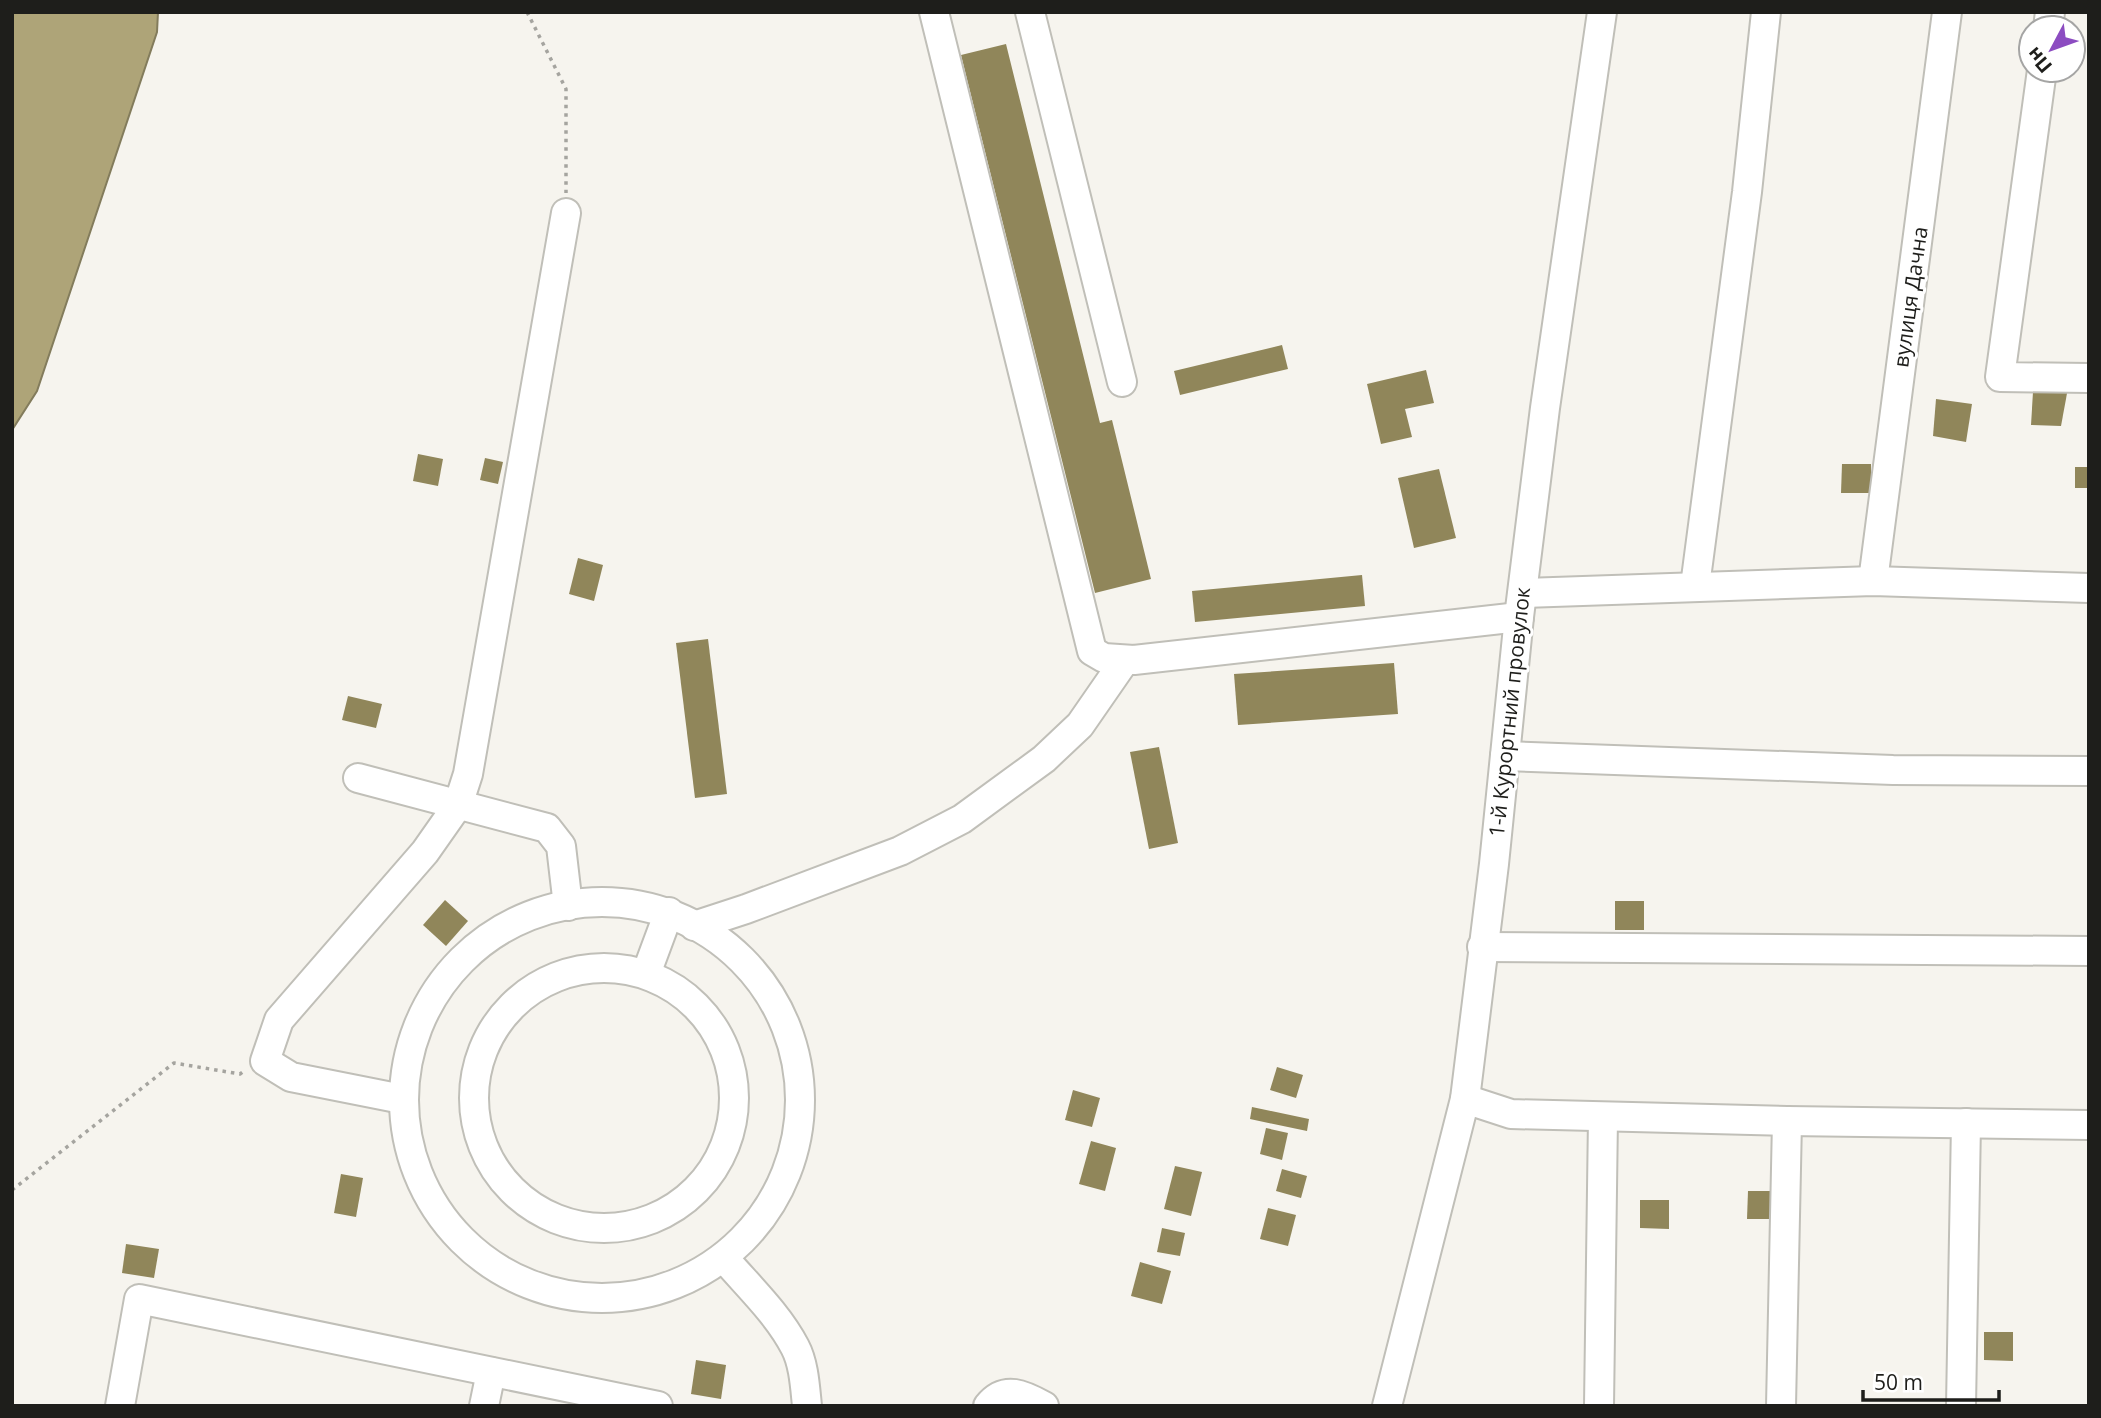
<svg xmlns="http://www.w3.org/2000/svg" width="2101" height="1418" viewBox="0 0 2101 1418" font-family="'Open Sans',sans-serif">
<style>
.water{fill:#aea478;stroke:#837c5c;stroke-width:2}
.building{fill:#90865a}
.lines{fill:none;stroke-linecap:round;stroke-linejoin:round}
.minor-casing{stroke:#c0bfb8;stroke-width:32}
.path{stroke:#a5a49f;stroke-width:3.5;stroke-dasharray:3.5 5;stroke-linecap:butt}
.minor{stroke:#fff;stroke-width:28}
.labels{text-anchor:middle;stroke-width:6;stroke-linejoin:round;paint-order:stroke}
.street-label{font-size:21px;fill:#1e1e1b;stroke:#fff}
</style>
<rect width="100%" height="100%" fill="#f6f4ee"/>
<polygon class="water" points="12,12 158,12 157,32 37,391 12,430"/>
<g class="building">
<polygon points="1006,44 1100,423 1112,420 1151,579 1095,593 961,55"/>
<polygon points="1282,345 1288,369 1180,395 1174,371"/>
<polygon points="1426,370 1434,403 1405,409 1412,437 1381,444 1367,384"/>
<polygon points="2068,388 2061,426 2031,425 2033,392"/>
<polygon points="1936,399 1972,404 1966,442 1933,436"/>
<polygon points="418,454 443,459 438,486 413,481"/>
<polygon points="485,458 503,462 498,484 480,480"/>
<polygon points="1842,464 1871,464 1871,493 1841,493"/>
<rect x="2075" y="467" width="14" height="21"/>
<polygon points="1439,469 1456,538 1414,548 1398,478"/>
<polygon points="578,558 603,565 594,601 569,594"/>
<polygon points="1362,575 1365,606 1195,622 1192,591"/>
<polygon points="708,639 727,794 695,798 676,643"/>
<polygon points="1394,663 1398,714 1238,725 1234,674"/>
<polygon points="348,696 382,704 376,728 342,720"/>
<polygon points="1159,747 1178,843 1149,849 1130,752"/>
<polygon points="445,900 468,921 446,946 423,925"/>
<rect x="1615" y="901" width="29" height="29"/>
<polygon points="1277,1067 1303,1075 1296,1098 1270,1090"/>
<polygon points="1073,1090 1100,1098 1092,1127 1065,1120"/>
<polygon points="1252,1107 1309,1119 1307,1131 1250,1119"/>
<polygon points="1266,1128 1288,1133 1282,1160 1260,1154"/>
<polygon points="1091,1141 1116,1148 1105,1191 1079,1184"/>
<polygon points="1175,1166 1202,1172 1191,1216 1164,1209"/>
<polygon points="1282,1169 1307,1176 1301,1198 1276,1191"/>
<polygon points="341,1174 363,1178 356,1217 334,1213"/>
<polygon points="1748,1191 1777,1191 1777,1219 1747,1219"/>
<polygon points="1640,1200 1669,1200 1669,1229 1640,1228"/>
<polygon points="1268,1208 1296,1215 1288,1246 1260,1239"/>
<polygon points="1162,1228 1185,1233 1180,1256 1157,1252"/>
<polygon points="126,1244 159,1249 154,1278 122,1273"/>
<polygon points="1140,1262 1171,1271 1162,1304 1131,1296"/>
<polygon points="1984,1332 2013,1332 2013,1361 1984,1360"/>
<polygon points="696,1360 726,1365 721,1399 691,1394"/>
</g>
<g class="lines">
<g class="minor-casing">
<g id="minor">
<polyline points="934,12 1092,651 1104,658 1134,660 1519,617"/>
<polyline points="1030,12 1122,382"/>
<polyline points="2048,28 2050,12"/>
<polyline points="2042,70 2000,377 2089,378"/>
<polyline points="1873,581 1947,12"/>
<polyline points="1695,586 1747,192 1766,12"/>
<polyline points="1524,593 1873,581 2089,588"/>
<polyline points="1505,756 1893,770 2089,771"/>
<polyline points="358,778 547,828 561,846 568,906"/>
<circle cx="602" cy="1100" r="198"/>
<polyline points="694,926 746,909 900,851 962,819 1044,759 1080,725 1125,660"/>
<polyline points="1482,947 2089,951"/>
<circle cx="604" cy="1098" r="130"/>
<polyline points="646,974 669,912"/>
<polyline points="402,1099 291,1077 265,1061 279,1020 425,852 458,805 468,774 566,213"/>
<polyline points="1465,1099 1511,1114 1787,1121 2089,1125"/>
<path d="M724,1258c24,28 54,56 71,89 9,17 10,40 12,59"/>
<polyline points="120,1406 139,1299 658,1406"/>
<polyline points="484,1406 491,1372"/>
<path d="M988,1406c17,-21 36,-11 56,0"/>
<polyline points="1387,1406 1465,1099 1494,864 1519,617 1545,408 1602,12"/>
<polyline points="1599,1406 1603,1117"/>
<polyline points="1781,1406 1787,1121"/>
<polyline points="1961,1406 1966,1123"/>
</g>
</g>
<g class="path">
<polyline points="527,12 566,89 566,193"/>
<polyline points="12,1190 174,1063 240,1074 244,1071"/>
</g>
<use href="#minor" class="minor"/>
</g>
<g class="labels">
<g class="street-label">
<text transform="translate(1911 297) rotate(-82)" y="7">вулиця Дачна</text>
<text transform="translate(1510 712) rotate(-84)" y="7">1-й Курортний провулок</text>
</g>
</g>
<rect width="2101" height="1418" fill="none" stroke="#1e1e1b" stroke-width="28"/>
<g transform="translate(2052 49) rotate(229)"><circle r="33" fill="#ffffff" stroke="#a5a5a4" stroke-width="2"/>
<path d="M0-5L12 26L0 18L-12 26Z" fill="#8c4cc1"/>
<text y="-10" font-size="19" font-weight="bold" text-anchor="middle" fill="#1e1e1b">Пн</text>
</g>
<path d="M1863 1390v10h136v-10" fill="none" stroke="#1e1e1b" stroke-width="3.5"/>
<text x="1874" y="1390" font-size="21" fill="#1e1e1b" stroke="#ffffff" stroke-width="5" paint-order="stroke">50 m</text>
</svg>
